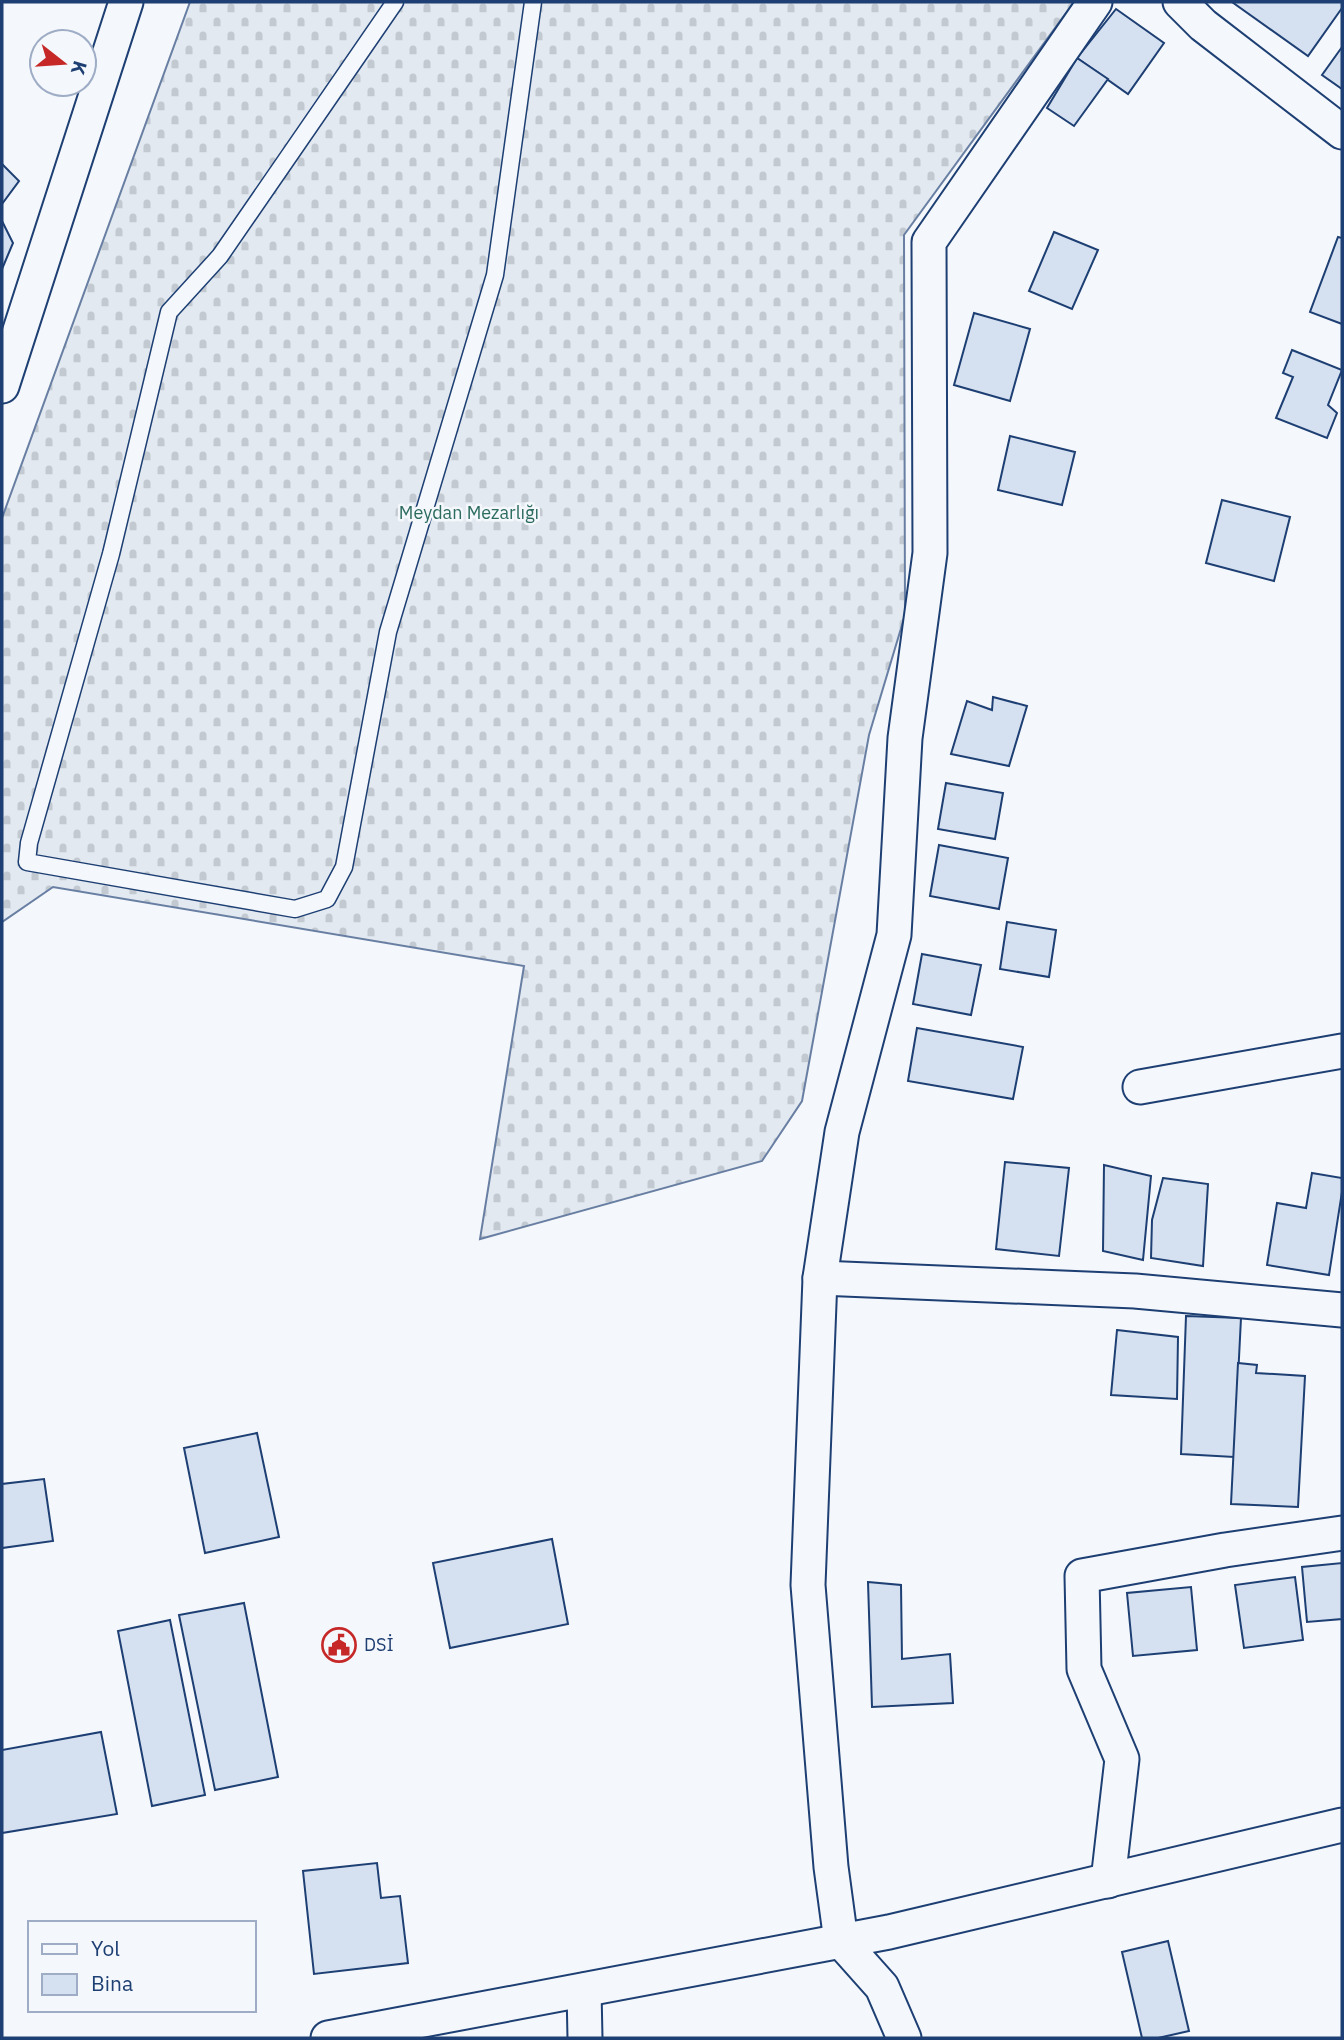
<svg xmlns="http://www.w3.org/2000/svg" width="1344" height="2040" viewBox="0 0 1344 2040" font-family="'IBM Plex Sans',sans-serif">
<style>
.cemetery{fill:url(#cemetery-stones);stroke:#687fa3;stroke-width:2}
.building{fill:#d5e0f0;stroke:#1d3f73;stroke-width:2}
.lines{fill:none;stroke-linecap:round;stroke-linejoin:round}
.service-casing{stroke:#1d3f73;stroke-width:19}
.minor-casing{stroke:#1d3f73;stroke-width:37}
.service{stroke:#f4f7fb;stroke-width:16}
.minor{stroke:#f4f7fb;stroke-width:33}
.labels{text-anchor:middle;stroke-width:5;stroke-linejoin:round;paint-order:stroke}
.park-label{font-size:18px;fill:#2c6c60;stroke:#f4f7fb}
.poi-label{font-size:18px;fill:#1d3f73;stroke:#f4f7fb;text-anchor:start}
</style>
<defs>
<pattern id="cemetery-stones" width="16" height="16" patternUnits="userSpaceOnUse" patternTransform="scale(1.75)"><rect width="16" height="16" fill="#e3e9f0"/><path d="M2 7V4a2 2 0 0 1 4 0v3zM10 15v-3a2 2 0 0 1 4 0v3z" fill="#c2c9d1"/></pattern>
</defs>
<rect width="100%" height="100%" fill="#f4f7fb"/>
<polygon class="cemetery" points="190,2 1074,2 904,235 905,615 869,735 802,1101 762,1161 480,1239 524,966 53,887 2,922 2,518"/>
<g class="building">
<polygon points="1232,2 1342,2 1342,8 1308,56"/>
<polygon points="1116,9 1164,43 1128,94 1077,58"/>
<polygon points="1342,47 1342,89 1322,75"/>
<polygon points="1077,58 1108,79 1074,126 1047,108"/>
<polygon points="2,164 19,181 2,204"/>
<polygon points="2,221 13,243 2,269"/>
<polygon points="1054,232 1098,250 1072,309 1029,291"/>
<polygon points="1338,237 1342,238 1342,324 1310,312"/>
<polygon points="974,313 1030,329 1010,401 954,385"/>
<polygon points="1292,350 1342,370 1328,405 1337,413 1327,438 1276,418 1293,377 1283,373"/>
<polygon points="1010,436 1075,452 1062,505 998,490"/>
<polygon points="1222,500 1290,517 1274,581 1206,563"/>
<polygon points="993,697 1027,706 1009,766 951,754 967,701 992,710"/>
<polygon points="946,783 1003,793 995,839 938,829"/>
<polygon points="939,845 1008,858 999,909 930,896"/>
<polygon points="1007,922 1056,930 1049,977 1000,969"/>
<polygon points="922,954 981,965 971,1015 913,1004"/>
<polygon points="917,1028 1023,1047 1013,1099 908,1081"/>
<polygon points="1005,1162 1069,1168 1059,1256 996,1249"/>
<polygon points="1104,1165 1151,1176 1143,1260 1103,1251"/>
<polygon points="1312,1173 1342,1178 1342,1192 1329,1275 1267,1265 1277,1203 1306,1208"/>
<polygon points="1163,1178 1208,1184 1203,1266 1151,1258 1152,1220"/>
<polygon points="1186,1316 1241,1318 1234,1457 1181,1454"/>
<polygon points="1117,1330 1178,1337 1177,1399 1111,1395"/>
<polygon points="1238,1363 1257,1365 1256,1373 1305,1376 1298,1507 1231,1504"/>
<polygon points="257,1433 279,1537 205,1553 184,1448"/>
<polygon points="44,1479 53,1541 2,1548 2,1484"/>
<polygon points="552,1539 568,1624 450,1648 433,1563"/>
<polygon points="1342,1563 1342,1619 1307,1622 1302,1567"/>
<polygon points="1295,1577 1303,1640 1244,1648 1235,1585"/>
<polygon points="868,1582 901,1585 902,1659 950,1654 953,1703 872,1707"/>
<polygon points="1191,1587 1197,1650 1133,1656 1127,1593"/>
<polygon points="244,1603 278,1777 215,1790 179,1615"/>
<polygon points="170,1620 205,1795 152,1806 118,1631"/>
<polygon points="101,1732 117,1814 2,1833 2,1750"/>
<polygon points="377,1863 381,1898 400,1896 408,1963 314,1974 303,1871"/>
<polygon points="1168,1941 1189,2031 1158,2038 1142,2038 1122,1952"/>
</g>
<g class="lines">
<g class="service-casing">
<polyline id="service" points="395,2 220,256 169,312 111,554 29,843 27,862 295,909 327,899 344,867 388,632 495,275 533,2"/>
</g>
<g class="minor-casing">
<g id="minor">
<polyline points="1180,2 1203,25 1342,132"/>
<polyline points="2,386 126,2"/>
<polyline points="1140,1087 1342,1051"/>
<polyline points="820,1278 1135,1291 1342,1310"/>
<polyline points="1108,1881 1122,1759 1084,1669 1082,1576 1225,1550 1342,1533"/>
<polyline points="584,1990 585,2038"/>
<polyline points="328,2038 889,1932 1342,1825"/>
<polyline points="904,2038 882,1987 841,1941 831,1867 808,1585 820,1278 842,1132 894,935 905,738 930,553 929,242 1095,2"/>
</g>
</g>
<use href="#service" class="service"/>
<use href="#minor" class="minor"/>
</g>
<defs>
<g id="civic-ring" transform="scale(1.75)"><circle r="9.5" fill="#f4f7fb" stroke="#c62828" stroke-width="1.5"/><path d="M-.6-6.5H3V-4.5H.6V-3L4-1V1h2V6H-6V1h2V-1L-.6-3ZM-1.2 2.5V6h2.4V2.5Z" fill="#c62828"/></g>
</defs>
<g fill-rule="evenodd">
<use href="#civic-ring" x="339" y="1645"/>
</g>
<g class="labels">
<g class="park-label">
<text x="469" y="519">Meydan Mezarlığı</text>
</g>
<g class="poi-label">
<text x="364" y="1651">DSİ</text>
</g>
</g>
<rect width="1344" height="2040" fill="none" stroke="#1d3f73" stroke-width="7"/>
<rect x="28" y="1921" width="228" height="91" fill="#f4f7fb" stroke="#9eadc5" stroke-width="2"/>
<rect x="42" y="1944" width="35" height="10" fill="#f4f7fb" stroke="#9eadc5" stroke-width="2"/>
<text x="91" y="1956" font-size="21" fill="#1d3f73">Yol</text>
<rect x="42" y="1974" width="35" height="21" fill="#d5e0f0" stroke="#9eadc5" stroke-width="2"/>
<text x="91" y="1991" font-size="21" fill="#1d3f73">Bina</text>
<g transform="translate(63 63) rotate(107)"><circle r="33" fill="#f4f7fb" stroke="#9eadc5" stroke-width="2"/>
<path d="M0-5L12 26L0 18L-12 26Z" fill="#c62828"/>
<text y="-10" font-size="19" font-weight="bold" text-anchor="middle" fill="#1d3f73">K</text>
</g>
</svg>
